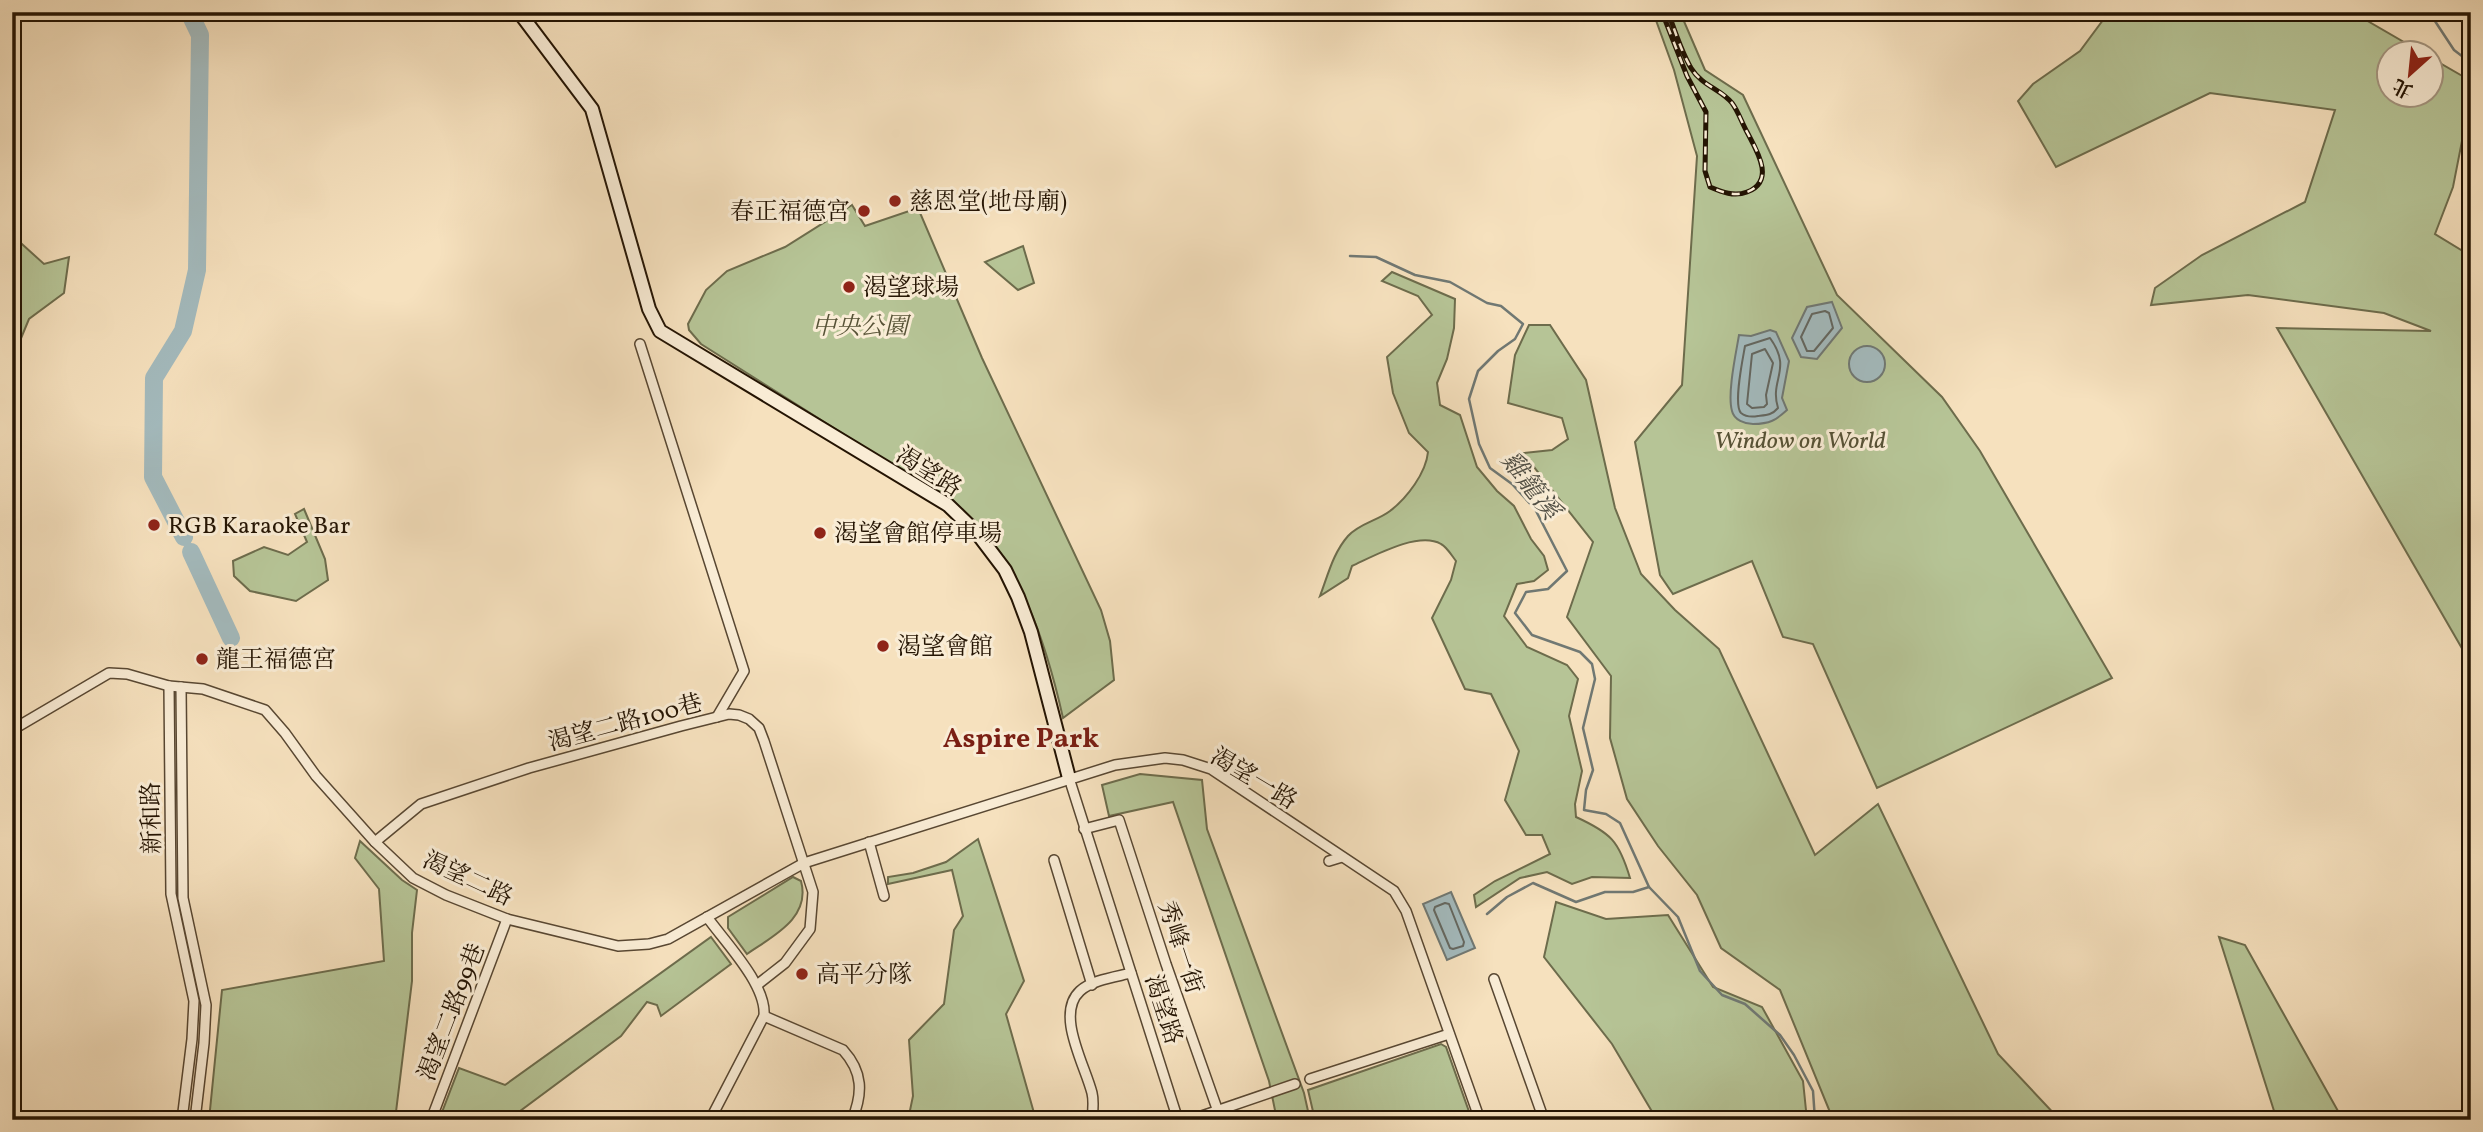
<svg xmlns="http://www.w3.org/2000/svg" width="2483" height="1132" viewBox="0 0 2483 1132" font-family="Vollkorn,'Noto Serif TC',serif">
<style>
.green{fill:#b6c496;stroke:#6d6c4c;stroke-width:2}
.water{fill:#a3babd;stroke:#707873;stroke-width:2}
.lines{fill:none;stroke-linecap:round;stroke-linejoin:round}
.shore{stroke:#646760;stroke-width:2}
.stream{stroke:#707873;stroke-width:2.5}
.river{stroke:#a3babd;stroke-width:18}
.street-casing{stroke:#584732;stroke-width:12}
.secondary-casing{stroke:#241403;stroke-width:16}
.street{stroke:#f9ecd5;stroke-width:9}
.secondary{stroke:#f9ecd5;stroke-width:12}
.rail-casing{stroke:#241403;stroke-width:5}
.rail{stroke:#f9ecd5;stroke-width:2.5;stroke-dasharray:8;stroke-linecap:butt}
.poi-dot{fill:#8f2418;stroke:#f9ecd5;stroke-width:2.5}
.labels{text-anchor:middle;stroke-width:6;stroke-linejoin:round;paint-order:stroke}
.poi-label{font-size:24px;fill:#241403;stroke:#f9ecd5;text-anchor:start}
.park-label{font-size:24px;font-style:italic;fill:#575236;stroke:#f9ecd5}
.street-label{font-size:24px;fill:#241403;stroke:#f9ecd5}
.water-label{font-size:26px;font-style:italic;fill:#504e44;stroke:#f9ecd5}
.quarter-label{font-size:28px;font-weight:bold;fill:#7a1f14;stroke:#f9ecd5}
</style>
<rect width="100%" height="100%" fill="#f6e1be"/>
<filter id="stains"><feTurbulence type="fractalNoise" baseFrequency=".00286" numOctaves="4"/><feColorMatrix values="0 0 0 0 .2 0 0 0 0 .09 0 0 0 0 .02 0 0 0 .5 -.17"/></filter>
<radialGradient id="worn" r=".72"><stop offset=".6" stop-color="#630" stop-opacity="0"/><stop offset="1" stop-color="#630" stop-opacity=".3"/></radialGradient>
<g class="green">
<polygon points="1653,12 1680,12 1705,70 1743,95 1837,295 1942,397 1980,451 2112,678 1877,788 1813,644 1783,637 1752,561 1673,594 1660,575 1635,442 1682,385 1697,156 1674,70"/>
<polygon points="2109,12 2352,12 2421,52 2388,52 2388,94 2430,94 2431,58 2471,81 2471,95 2453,187 2435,234 2471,256 2471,664 2277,328 2431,331 2384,313 2248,295 2151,305 2155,288 2202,255 2305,202 2335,110 2210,93 2056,167 2018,101 2033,84 2080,51"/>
<path d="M852,205l13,21 53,-18 64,150 119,252 9,31 4,39 -51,38c-17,-76 -43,-155 -101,-209l-261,-165 -12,-14 -1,-6 18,-34 21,-19 58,-24z"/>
<polygon points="12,235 44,264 69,257 64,293 29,319 12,360"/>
<polygon points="1023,246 1034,283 1018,290 985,262"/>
<path d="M1392,272l63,27 -1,29 -7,31 -10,24 3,22 20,10 17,52 20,24 17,15 17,33 13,17 4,14 -14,11 -17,3 -13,32 23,31 40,18 11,14 -9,37 13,55 -7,33 1,13c35,16 43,24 54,61l-38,-1 -20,7 -25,-12 -27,6 -44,29 -2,-12 21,-14 55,-27 -8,-19h-16l-21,-35 14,-49 -28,-57 -26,-5 -33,-71 19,-38 5,-19c-4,-5 -9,-14 -15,-17 -23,-13 -67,12 -89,22l-4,12 -28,18c8,-21 13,-43 28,-60 12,-13 29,-15 42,-25 17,-13 36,-38 38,-59l-19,-19 -16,-40 -6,-36 45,-42 -14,-19 -36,-15z"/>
<polygon points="1529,325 1550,325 1586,380 1615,508 1641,574 1675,610 1719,649 1815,855 1878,804 1998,1054 2060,1120 1837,1120 1832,1117 1780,990 1721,948 1697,895 1658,846 1627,799 1610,738 1611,676 1567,617 1593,542 1523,453 1552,450 1568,439 1562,418 1508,403 1515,355"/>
<polygon points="304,509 325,559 328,580 296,601 250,591 234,576 233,561 264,547 288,555 307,542 295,514"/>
<polygon points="1140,774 1202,780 1207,829 1304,1093 1310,1120 1277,1120 1269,1081 1173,802 1109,816 1102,785"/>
<polygon points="978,839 1024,981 1006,1014 1036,1120 908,1120 913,1096 909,1040 944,1004 954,930 963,916 952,870 888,884 888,877 913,873 946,862"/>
<polygon points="360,841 402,880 417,890 412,933 412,981 395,1120 209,1120 222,990 384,961 379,889 355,858"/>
<path d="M793,877l8,4c10,37 -28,55 -54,73l-19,-26v-11z"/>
<polygon points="1556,902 1606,919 1668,915 1713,987 1762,1007 1803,1081 1807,1120 1657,1120 1612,1044 1544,957"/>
<polygon points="711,937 731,964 661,1016 657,1005 647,1002 621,1036 508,1120 439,1120 459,1068 505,1085"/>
<polygon points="2219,937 2245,945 2343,1120 2271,1120 2275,1114"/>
<polygon points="1441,1044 1446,1047 1472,1120 1315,1120 1308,1090"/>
</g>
<g class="water">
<polygon points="1832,302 1842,328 1817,359 1801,357 1792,338 1807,307"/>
<path d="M1770,330l6,2 13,29 -7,37 5,12c-11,10 -17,14 -34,14 -8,0 -19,-4 -21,-13 -5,-17 4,-58 7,-76l12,1z"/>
<circle cx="1867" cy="364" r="18"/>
<polygon points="1451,892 1475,948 1447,960 1423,904"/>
</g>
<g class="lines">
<g class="shore">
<polygon points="1825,311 1829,313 1833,328 1814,351 1807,351 1801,337 1812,314"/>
<path d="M1770,338c23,32 -1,41 8,70 -6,7 -11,7 -20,8 -5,1 -12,1 -17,-3 -8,-8 2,-55 4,-67z"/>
<polygon points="1765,349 1773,363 1766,395 1767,404 1764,407 1752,408 1747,404 1752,354"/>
<polygon points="1445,903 1449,904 1464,942 1463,946 1453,949 1450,948 1434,910 1435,907"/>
</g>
<g class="stream">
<polyline points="2429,12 2454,50 2471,63"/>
<polyline points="1350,256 1376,257 1415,275 1450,282 1487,303 1501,306 1523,324 1515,339 1498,351 1478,371 1469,399 1479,444 1490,468 1512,484 1535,509 1567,571 1548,589 1526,592 1515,613 1532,635 1580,652 1592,664 1595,679 1583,728 1593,770 1586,790 1584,810 1606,814 1620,823 1649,887 1678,917 1700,971 1722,995 1745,1004 1780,1035 1794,1055 1813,1091 1815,1120"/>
<polyline points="1487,914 1507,897 1533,883 1576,902 1605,892 1633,892 1649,887"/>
</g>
<g class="river">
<polyline points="184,537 153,477 154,378 183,331 197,270 200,35 189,12"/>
<polyline points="191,552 231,638"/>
</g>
<g class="street-casing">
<g id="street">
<polyline points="640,344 744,671 717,717"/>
<polyline points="169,686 171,894 194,1001 192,1039 182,1120"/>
<polyline points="181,687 183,898 206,1005 204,1043 195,1120"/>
<polyline points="12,730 109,673 127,674 169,686 203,689 265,710 285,733 316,776 375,842 413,878 446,895 507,919 618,946 649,944 668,939 804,863 1115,765 1165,758 1183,760 1211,769 1394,891 1406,911 1480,1120"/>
<polyline points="1069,778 1178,1120"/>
<polyline points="1084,829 1119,820 1166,964 1221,1120"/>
<polyline points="375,842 421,804 529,768 681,726 729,714 739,715 749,719 759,728 764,741 813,892 810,929 785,963 757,985"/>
<polyline points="869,842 884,896"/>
<polyline points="1054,860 1092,985"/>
<polyline points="1329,861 1342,857"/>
<path d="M707,917c18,25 60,68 57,99l-54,104"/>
<polyline points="1494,979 1544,1120"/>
<path d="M764,1016l79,34c20,22 20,43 9,70"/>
<polyline points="1310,1079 1449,1034"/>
<polyline points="431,1120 507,919"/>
<path d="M1092,1120c1,-9 2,-19 0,-27 -7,-28 -37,-79 -12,-102 12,-11 35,-14 51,-18"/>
<polyline points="1190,1120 1295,1084"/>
</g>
</g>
<g class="secondary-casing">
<polyline id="secondary" points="519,12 592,109 649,309 660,331 948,505 977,533 1005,570 1018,597 1031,632 1069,778"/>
</g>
<use href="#street" class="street"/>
<use href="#secondary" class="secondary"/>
<g class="rail-casing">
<path id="rail" d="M1662,12l25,64 19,36 -1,59 5,16c12,5 24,10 37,5 29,-11 10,-41 0,-60 -5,-9 -9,-21 -15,-29 -11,-14 -30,-17 -41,-35 -10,-17 -16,-37 -23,-56"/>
</g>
<use href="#rail" class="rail"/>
</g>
<g class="poi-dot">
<circle cx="895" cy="201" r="7"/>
<circle cx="864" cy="211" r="7"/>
<circle cx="849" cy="287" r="7"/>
<circle cx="154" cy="525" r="7"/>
<circle cx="820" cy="533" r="7"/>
<circle cx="883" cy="646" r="7"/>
<circle cx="202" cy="659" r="7"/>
<circle cx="802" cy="974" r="7"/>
</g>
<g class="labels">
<g class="poi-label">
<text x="909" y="209">慈恩堂(地母廟)</text>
<text x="850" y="219" text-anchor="end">春正福德宮</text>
<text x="863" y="295">渴望球場</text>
<text x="168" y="533">RGB Karaoke Bar</text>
<text x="834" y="541">渴望會館停車場</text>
<text x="897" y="654">渴望會館</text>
<text x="216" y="667">龍王福德宮</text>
<text x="816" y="982">高平分隊</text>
</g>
<g class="park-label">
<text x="860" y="334">中央公園</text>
<text x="1800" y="448">Window on World</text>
</g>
<g class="street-label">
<text transform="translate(929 471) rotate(32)" y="8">渴望路</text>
<text transform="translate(625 722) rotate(-15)" y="8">渴望二路100巷</text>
<text transform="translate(1254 778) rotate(31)" y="8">渴望一路</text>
<text transform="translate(151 818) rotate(-91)" y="8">新和路</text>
<text transform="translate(468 878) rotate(25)" y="8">渴望二路</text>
<text transform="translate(1181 947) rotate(72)" y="8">秀峰一街</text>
<text transform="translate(1164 1009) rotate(72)" y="8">渴望路</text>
<text transform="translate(451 1012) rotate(-69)" y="8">渴望二路99巷</text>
</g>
<g class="water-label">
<text transform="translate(1531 485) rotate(52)" y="9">雞籠溪</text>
</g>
<g class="quarter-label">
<text x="1021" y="747">Aspire Park</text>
</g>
</g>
<rect width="2483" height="1132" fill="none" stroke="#f6e1be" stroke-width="42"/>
<rect x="14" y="14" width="2455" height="1104" fill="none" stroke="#241403" stroke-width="3.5"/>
<rect x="21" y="21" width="2441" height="1090" fill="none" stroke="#241403" stroke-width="2"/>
<g transform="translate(2410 74) rotate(207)"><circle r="33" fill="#f9ecd5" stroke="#a49681" stroke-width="2"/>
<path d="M0-5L12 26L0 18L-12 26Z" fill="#8f2418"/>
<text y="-10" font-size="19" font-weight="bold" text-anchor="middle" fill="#241403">北</text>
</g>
<rect width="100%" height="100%" filter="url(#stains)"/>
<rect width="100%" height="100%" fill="url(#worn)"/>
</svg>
